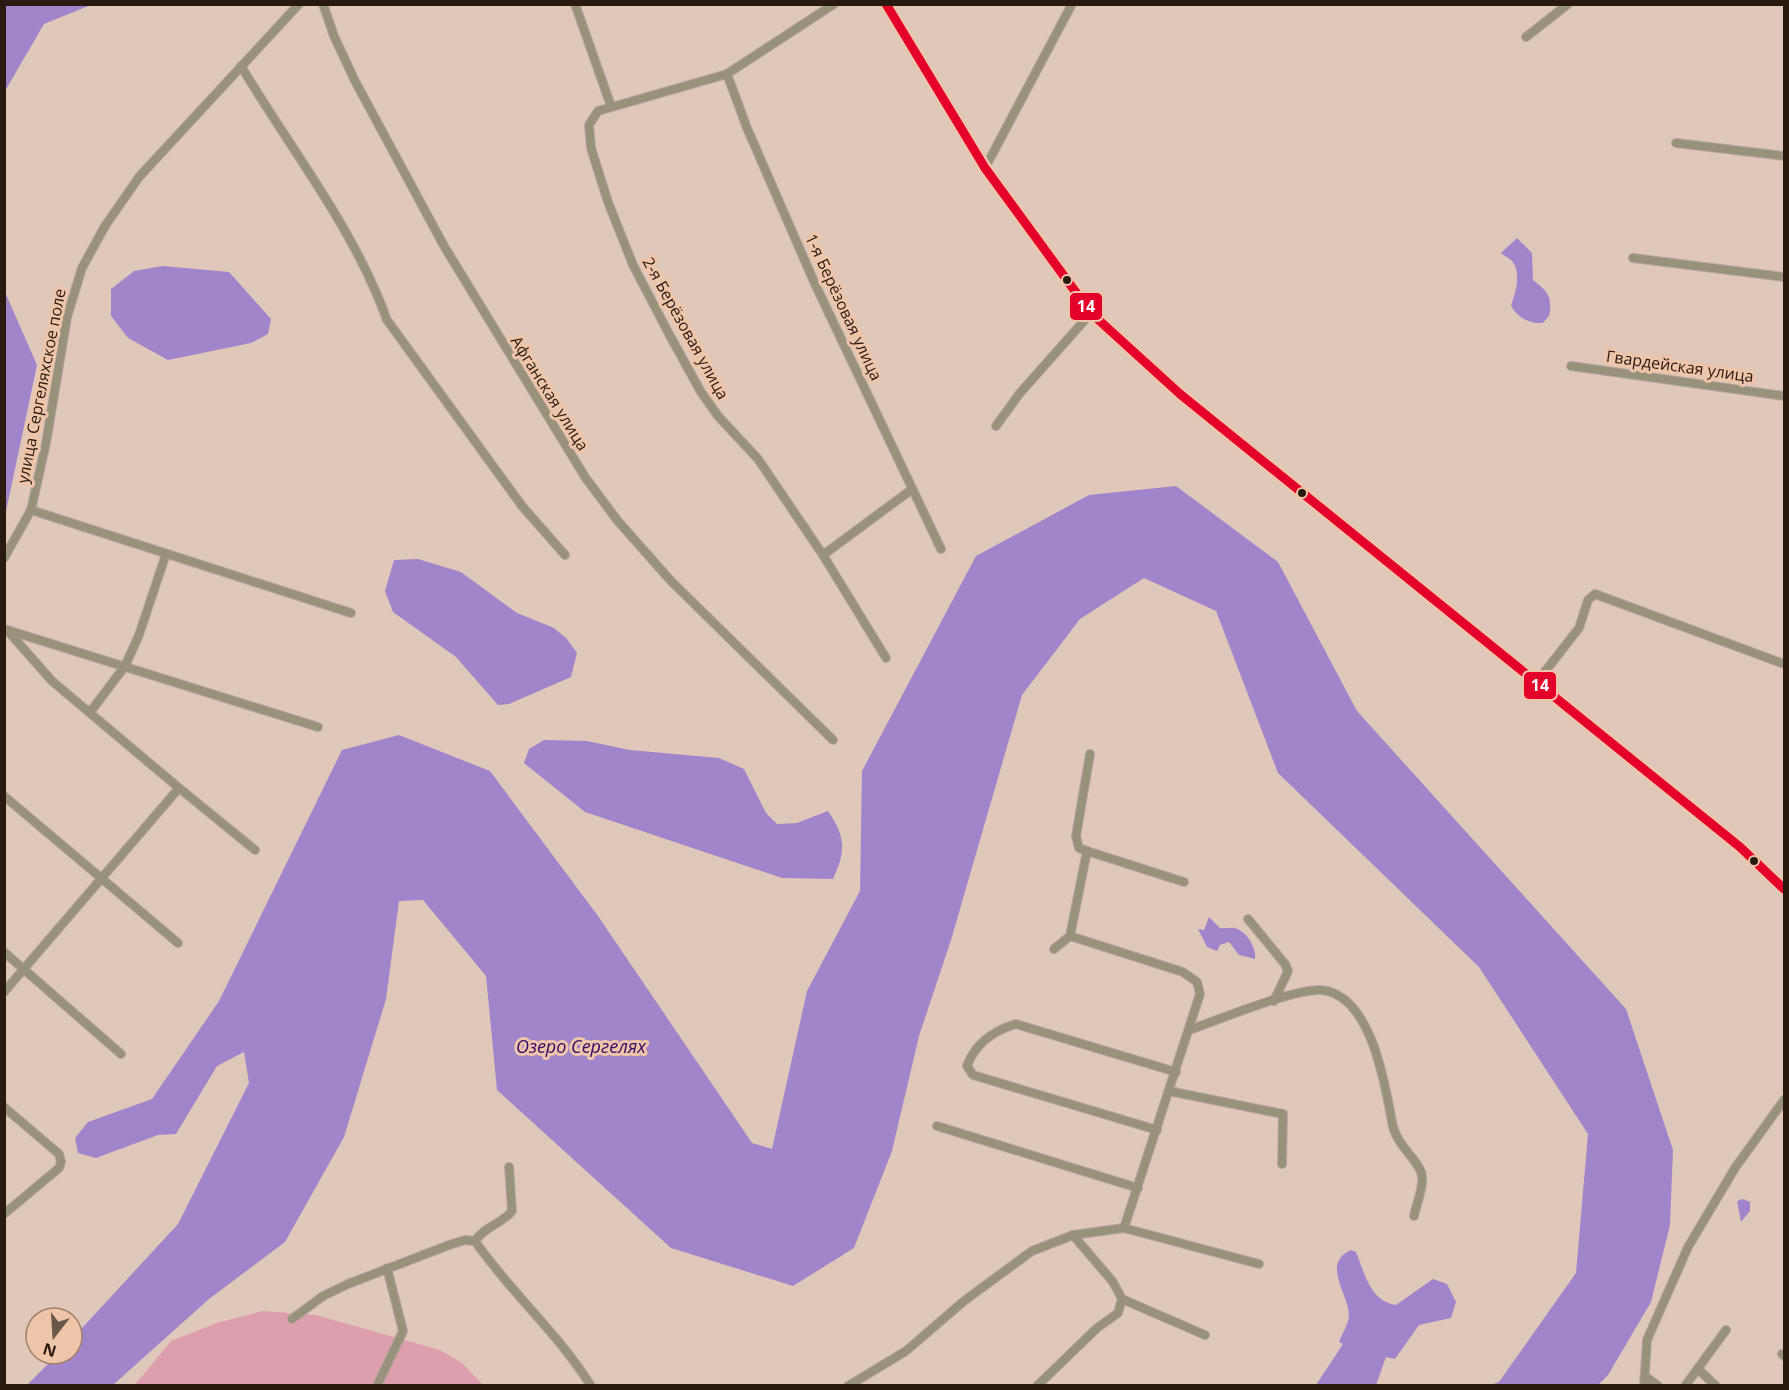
<svg xmlns="http://www.w3.org/2000/svg" width="1789" height="1390" viewBox="0 0 1789 1390" font-family="'Open Sans',sans-serif">
<style>
.green{fill:#dd9ead}
.water{fill:#a185ca}
.lines{fill:none;stroke-linecap:round;stroke-linejoin:round}
.minor-casing{stroke:#b7a69a;stroke-width:10}
.minor{stroke:#98927d;stroke-width:8}
.bus-1-casing{stroke:#efc5a9;stroke-width:14}
.bus-1{stroke:#e4002b;stroke-width:9}
.bus-dot{fill:#291a10;stroke:#efc5a9;stroke-width:2}
.labels{text-anchor:middle;stroke-width:6;stroke-linejoin:round;paint-order:stroke}
.street-label{font-size:16px;fill:#291a10;stroke:#efc5a9}
.water-label{font-size:18px;font-style:italic;fill:#34076a;stroke:#efc5a9}
.line-badge{stroke:#efc5a9;stroke-width:2}
.badge-label{font-size:16px;text-anchor:middle;font-weight:bold;fill:#fff}
</style>
<rect width="100%" height="100%" fill="#dfc8b9"/>
<polygon class="green" points="263,1311 316,1315 440,1350 462,1363 483,1385 134,1386 171,1341 217,1323"/>
<g class="water">
<polygon points="5,4 91,4 91,5 44,24 5,91"/>
<path d="M1517,238l15,15 1,27c14,11 20,16 16,36l-6,7c-13,1 -27,-6 -32,-18 5,-13 10,-31 2,-43 -3,-4 -8,-5 -12,-9z"/>
<polygon points="163,266 229,272 271,319 268,334 251,343 168,360 128,338 111,316 111,289 134,271"/>
<polygon points="5,292 37,365 5,516"/>
<polygon points="1176,486 1278,562 1357,711 1626,1009 1673,1150 1670,1225 1651,1302 1608,1375 1598,1385 1490,1385 1499,1382 1576,1273 1588,1134 1479,967 1278,773 1216,611 1144,578 1080,619 1022,695 951,940 919,1036 892,1151 854,1248 793,1286 671,1248 497,1090 486,976 423,900 399,901 386,999 344,1137 285,1242 209,1299 113,1385 27,1385 58,1354 72,1354 72,1339 178,1224 249,1083 244,1052 217,1066 176,1134 158,1135 96,1158 78,1153 75,1138 88,1122 152,1099 219,1001 342,750 399,735 490,771 598,916 752,1143 772,1149 807,991 860,891 862,771 976,556 1089,495"/>
<polygon points="418,559 461,572 517,613 554,628 567,639 577,653 571,677 509,704 498,705 456,657 393,612 385,591 394,560"/>
<path d="M544,740l43,1 43,9 89,8 25,11 22,44 11,11 20,-1 31,-12c18,27 18,39 5,68l-51,-1 -197,-66 -61,-49 5,-14z"/>
<path d="M1209,917l11,11c5,1 9,-1 14,0 12,2 23,20 21,31l-16,-4 -10,-13 -9,3 -3,6 -10,-4 -9,-18 6,1z"/>
<polygon points="1743,1199 1750,1202 1750,1211 1741,1222 1737,1201"/>
<path d="M1351,1250l5,2c9,22 14,49 40,53l37,-26 14,5 9,18 -5,16 -32,7 -24,34 -9,-2 -10,28h-60l27,-41 -4,-2c3,-8 10,-19 10,-27 -1,-22 -28,-52 2,-65z"/>
</g>
<g class="lines">
<g class="minor-casing">
<g id="minor">
<polyline points="323,4 334,36 355,81 444,246 585,477 617,520 671,581 833,740"/>
<polyline points="575,4 611,106"/>
<polyline points="834,4 727,74 598,111 589,125 591,148 608,202 633,265 669,334 701,392 718,416 758,459 823,555 886,658"/>
<polyline points="886,4 985,168 1091,313 1180,394 1740,847 1784,889"/>
<polyline points="1526,37 1568,4"/>
<path d="M241,66c50,84 113,162 146,254l135,186 43,49"/>
<polyline points="727,74 747,128 815,284 941,549"/>
<polyline points="1676,143 1784,156"/>
<polyline points="985,168 1072,4"/>
<polyline points="1633,258 1784,277"/>
<polyline points="1571,366 1784,396"/>
<polyline points="996,426 1020,393 1091,313"/>
<polyline points="31,510 351,613"/>
<polyline points="823,555 911,490"/>
<polyline points="4,558 31,510 46,443 67,317 82,268 105,226 139,177 299,4"/>
<polyline points="4,629 318,727"/>
<polyline points="7,630 52,681 179,788"/>
<polyline points="1536,683 1579,628 1588,600 1595,594 1784,664"/>
<polyline points="91,711 125,666 139,635 166,554"/>
<polyline points="4,796 178,943"/>
<polyline points="1087,851 1079,848 1076,836 1090,754"/>
<polyline points="1248,919 1285,964 1288,971 1274,1001"/>
<polyline points="1070,936 1087,851 1184,882"/>
<polyline points="1054,949 1070,936 1183,972 1197,982 1200,994 1124,1228"/>
<polyline points="4,952 121,1054"/>
<polyline points="4,992 179,788 255,850"/>
<path d="M1189,1030c29,-10 104,-41 131,-40 51,3 65,94 72,132 4,25 28,38 30,54 2,11 -6,29 -8,40"/>
<polyline points="1169,1091 1283,1114 1282,1164"/>
<polyline points="4,1107 59,1154 61,1162 59,1168 4,1214"/>
<polyline points="937,1126 1138,1188"/>
<path d="M1157,1130l-184,-55 -6,-9c8,-22 25,-35 49,-42l160,48"/>
<polyline points="1073,1235 1113,1282 1122,1299 1205,1335"/>
<path d="M475,1241c10,-15 27,-17 37,-30l-3,-44"/>
<path d="M292,1319l31,-23 25,-12 101,-39 16,-5 10,1c35,51 83,92 116,145"/>
<polyline points="1782,1354 1784,1356"/>
<polyline points="1698,1369 1716,1386"/>
<polyline points="1645,1376 1658,1386"/>
<polyline points="377,1386 403,1331 387,1268"/>
<polyline points="848,1386 906,1351 964,1301 1032,1251 1073,1235 1124,1228 1259,1264"/>
<polyline points="1037,1386 1097,1328 1118,1313 1122,1299"/>
<polyline points="1644,1386 1647,1340 1688,1247 1735,1168 1784,1100"/>
<polyline points="1685,1386 1726,1330"/>
</g>
</g>
<use href="#minor" class="minor"/>
<g class="bus-1-casing">
<polyline id="bus-1" points="886,4 985,168 1091,313 1180,394 1740,847 1784,889"/>
</g>
<use href="#bus-1" class="bus-1"/>
</g>
<g class="bus-dot">
<circle cx="1067" cy="280" r="5"/>
<circle cx="1302" cy="493" r="5"/>
<circle cx="1754" cy="861" r="5"/>
</g>
<g class="labels">
<g class="street-label">
<text transform="translate(844 307) rotate(65)" y="6">1-я Берёзовая улица</text>
<text transform="translate(686 328) rotate(61)" y="6">2-я Берёзовая улица</text>
<text transform="translate(1680 366) rotate(8)" y="6">Гвардейская улица</text>
<text transform="translate(41 386) rotate(-79)" y="6">улица Сергеляхское поле</text>
<text transform="translate(550 393) rotate(58)" y="6">Афганская улица</text>
</g>
<g class="water-label">
<text x="581" y="1053">Озеро Сергелях</text>
</g>
</g>
<g class="line-badge">
<rect x="1069" y="292" width="34" height="29" rx="6" fill="#e4002b"/>
<rect x="1523" y="671" width="34" height="29" rx="6" fill="#e4002b"/>
</g>
<g class="badge-label">
<text x="1086" y="312">14</text>
<text x="1540" y="691">14</text>
</g>
<rect width="1789" height="1390" fill="none" stroke="#291a10" stroke-width="12"/>
<g transform="translate(54 1336) rotate(197)"><circle r="28" fill="#efc5a9" stroke="#a0816c" stroke-width="1.5"/>
<path d="M0-4.5L10 22L0 15L-10 22Z" fill="#69574b"/>
<text y="-9" font-size="16" font-weight="bold" text-anchor="middle" fill="#291a10">N</text>
</g>
</svg>
